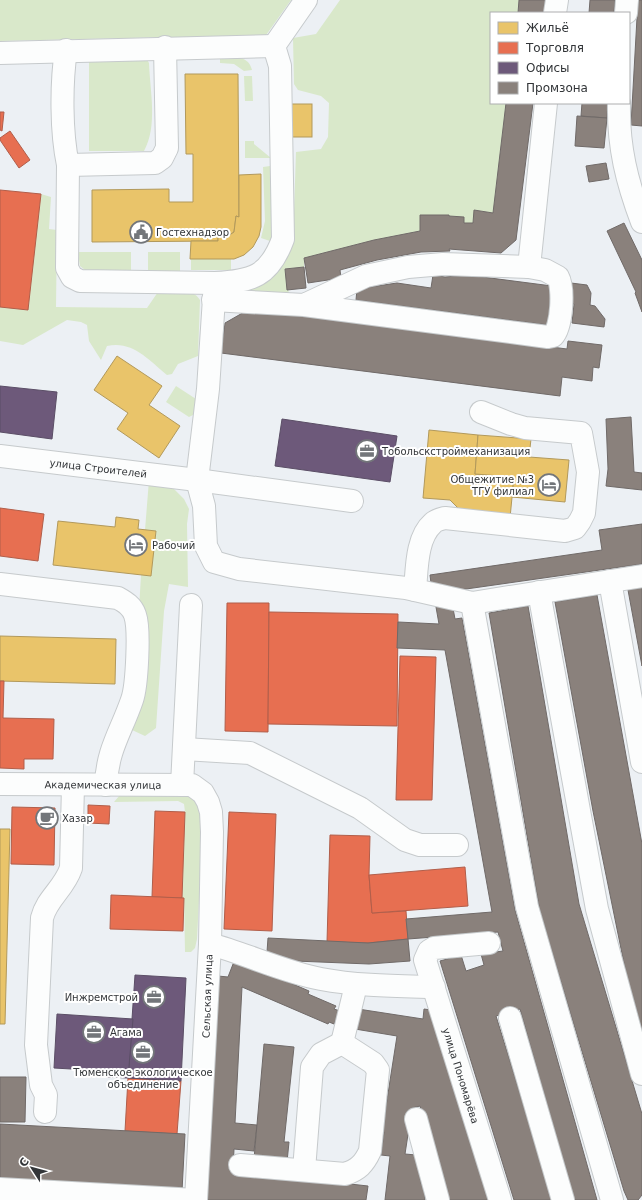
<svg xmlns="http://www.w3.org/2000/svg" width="642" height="1200" viewBox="0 0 642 1200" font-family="'DejaVu Sans',sans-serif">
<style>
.green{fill:#d9e8ca}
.homes{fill:#e9c46a;stroke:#b2995b}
.shops{fill:#e76f51;stroke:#b15e4a}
.offices{fill:#6d597a;stroke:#5b4e66}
.industry{fill:#8a817c;stroke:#706a68}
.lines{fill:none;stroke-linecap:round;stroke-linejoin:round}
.minor-casing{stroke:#c6cacc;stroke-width:24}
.minor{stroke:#fcfdfd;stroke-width:22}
.labels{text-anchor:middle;stroke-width:4;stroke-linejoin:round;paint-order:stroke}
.poi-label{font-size:10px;fill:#323538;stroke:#fff;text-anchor:start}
.street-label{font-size:10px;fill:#323538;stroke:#fff}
</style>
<rect width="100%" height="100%" fill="#ecf0f4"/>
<g class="green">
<polygon points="0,0 291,0 264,38 170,37 0,41"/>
<polygon points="340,0 519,0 518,13 491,13 491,103 506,103 493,213 475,210 473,223 464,223 464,217 449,216 449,215 420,215 420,231 374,240 304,258 304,267 285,269 289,294 237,291 285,256 293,242 296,152 321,149 328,137 329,103 321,96 298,90 294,84 293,38 316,34"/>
<path d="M220,57c13,0 29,-2 32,13l-8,1 -10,-7 -14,-1z"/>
<path d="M89,58h57l3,5c1,28 9,63 -5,88h-55z"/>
<polygon points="244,76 252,76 253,101 245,101"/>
<polygon points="245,141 254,141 254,144 271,158 245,158"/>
<polygon points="270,166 272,168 272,239 270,241 261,238 265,221 263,167"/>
<path d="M41,194l10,3 -2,32 8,1 -1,77 91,1 13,-19c14,1 32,-2 40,11l-2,56 -20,8 -6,10 -5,1c-18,-15 -35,-35 -60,-29l-6,14 -12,-19 -2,-16 -6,-3 -14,-2 -44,25 -23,-4v-34z"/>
<polygon points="78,252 131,252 131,271 85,270 80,266"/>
<polygon points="148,252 180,252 180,273 148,272"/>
<rect x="191" y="259" width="40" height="11"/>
<polygon points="176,386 196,399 195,414 189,417 166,402"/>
<polygon points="149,480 173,488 184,499 189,509 187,524 188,587 169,584 164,611 156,728 145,736 132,730 141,575 151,576 156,532 145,530"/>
<polygon points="146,792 188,796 198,804 203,821 197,939 195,948 191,952 185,952 184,898 182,898 185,812 184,804 178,801 114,802 120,795"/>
</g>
<g class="homes">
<polygon points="185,74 238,74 239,217 236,216 234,232 228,236 218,235 218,241 92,242 92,190 169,189 169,202 193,202 193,154 186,154"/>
<rect x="291" y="104" width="21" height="33"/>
<polygon points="261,174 261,227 259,236 253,247 244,255 234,259 190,259 191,241 218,241 218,235 228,236 234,232 236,216 239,217 239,175"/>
<polygon points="117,356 162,386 149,405 180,426 159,458 117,429 128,413 94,390"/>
<polygon points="429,430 478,435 475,474 514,477 510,518 464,514 450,500 423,498"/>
<polygon points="478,435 531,439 529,457 569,460 565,502 512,497 514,477 475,474"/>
<polygon points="116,517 139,520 138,529 156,531 151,576 53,565 58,521 115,527"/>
<polygon points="0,636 116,639 115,684 0,681"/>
<polygon points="0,829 10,829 5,1024 0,1024"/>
</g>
<g class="shops">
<polygon points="0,112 4,112 2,131 0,130"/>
<polygon points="10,131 30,160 19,168 0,140 0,138"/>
<polygon points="0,190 41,194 28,310 0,307"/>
<polygon points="0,508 44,514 38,561 0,556"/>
<polygon points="227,603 269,603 268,732 225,731"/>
<polygon points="269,612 398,614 397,726 268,724"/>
<polygon points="400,656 436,657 432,800 396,800"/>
<polygon points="0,681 4,681 3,718 54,719 53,759 24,759 24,769 0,768"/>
<polygon points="88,805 110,806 109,824 88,823"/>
<polygon points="12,807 55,808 54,865 11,864"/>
<polygon points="155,811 185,812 182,898 152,897"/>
<polygon points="229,812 276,814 272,931 224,929"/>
<polygon points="330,835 370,836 369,875 372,913 406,911 408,939 368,943 327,942"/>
<polygon points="465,867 468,906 372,913 369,875"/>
<polygon points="111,895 184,898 183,931 110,929"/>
<polygon points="128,1078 181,1081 177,1134 125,1131"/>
</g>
<g class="offices">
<polygon points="0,386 57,392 52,439 0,432"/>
<polygon points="282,419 397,436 390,482 275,466"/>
<polygon points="135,975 186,978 181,1081 128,1078"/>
<polygon points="57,1014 133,1019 128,1078 106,1077 106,1071 54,1068"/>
</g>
<g class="industry">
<polygon points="519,0 546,0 544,13 518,13"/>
<polygon points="590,0 615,0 614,13 589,13"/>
<polygon points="638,0 642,0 642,126 631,125"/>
<polygon points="506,103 533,103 516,240 501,253 449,249 450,251 421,252 377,260 340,270 341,278 308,283 304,258 374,240 420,231 420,215 449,215 449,216 464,217 464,223 473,223 474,210 493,213"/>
<polygon points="582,103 608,103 607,118 581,116"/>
<polygon points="577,116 607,118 604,148 575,146"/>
<polygon points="606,163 609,179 589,182 586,166"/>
<polygon points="624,223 642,260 642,312 635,293 636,292 607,231"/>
<polygon points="304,267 306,288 287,290 285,269"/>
<polygon points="433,275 445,277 467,275 552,286 548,325 356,300 357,289 397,283 431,288"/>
<polygon points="571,283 587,285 591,293 590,305 595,306 605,319 604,327 572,323 574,304 569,303"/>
<polygon points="246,311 275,312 567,349 568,341 602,345 599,368 593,367 592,381 562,377 560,396 221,353 225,323"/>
<polygon points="631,417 634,472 642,473 642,490 606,486 608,469 606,419"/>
<polygon points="642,524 642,564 452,591 432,591 430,575 602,550 599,530"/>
<polygon points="642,587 642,666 628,590"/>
<polygon points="597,595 642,844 642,1030 627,978 593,811 555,602"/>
<polygon points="452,603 455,619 462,618 515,910 597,1200 574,1200 520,1009 496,1016 553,1200 514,1200 440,961 461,955 466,971 484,965 481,954 503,951 498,932 408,939 406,919 492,912 445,650 397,648 398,622 439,624 436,607"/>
<polygon points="528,606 579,904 642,1114 642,1195 638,1200 628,1200 624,1191 540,912 489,613"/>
<polygon points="268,938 368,943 408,939 410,961 369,964 295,961 267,952"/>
<polygon points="235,959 309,991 308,994 336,1006 334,1009 340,1011 334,1024 329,1022 328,1024 242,987 235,1123 257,1125 254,1151 234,1149 233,1171 368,1186 366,1200 204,1200 218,976 228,977"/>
<polygon points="358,1009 423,1019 424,1009 438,1011 490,1200 449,1200 420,1106 412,1108 405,1154 416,1155 421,1183 424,1189 425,1200 385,1200 390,1156 381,1155 384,1132 382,1132 397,1036 355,1029"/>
<polygon points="264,1044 294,1047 284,1142 289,1142 287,1162 254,1159"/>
<polygon points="0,1077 26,1077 25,1122 0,1122"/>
<polygon points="0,1124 185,1134 182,1191 0,1181"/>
</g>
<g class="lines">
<g class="minor-casing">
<g id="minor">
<path d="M306,0l-32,46 6,20 3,173c-14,38 -31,42 -68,44l-7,106 -11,91 7,26 2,40 8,16 25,7 167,19 66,15 170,-27"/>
<polyline points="555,13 557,0"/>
<polyline points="626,13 627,0"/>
<path d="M66,50c-5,34 -5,82 2,115l-1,103 5,9 8,4 135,2"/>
<polyline points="0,53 274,46"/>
<path d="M619,103c-1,44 8,79 23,119"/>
<polyline points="68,165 155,163 162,158 167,148 165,47"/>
<polyline points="529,267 546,103"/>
<path d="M213,300l91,5 62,-29 42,-9 35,-3 86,3 16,3 13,7c6,11 4,50 -5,59l-5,1 -244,-32"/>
<path id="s1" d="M0,456l197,24 155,21"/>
<polyline points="610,581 642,762"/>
<path d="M0,584l118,14c7,4 14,8 17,17 5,14 2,71 -3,85 -11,32 -25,50 -26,85"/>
<path d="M415,590c2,-21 1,-52 18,-67 3,-3 8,-4 12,-5l120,13 10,-3 5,-7 4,-8 4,-41 -7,-39 -56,-5 -14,-4 -30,-12"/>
<polyline points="539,592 597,909 642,1074"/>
<polyline points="472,603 527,907 612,1200"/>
<polyline points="184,749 250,753 360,808 405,840 420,845 457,845"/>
<path id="s2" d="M0,784l192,1 11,8 5,9 3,10 1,20 -2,112 -14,256"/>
<polyline points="182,785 191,605"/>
<path id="s3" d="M489,943l-55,5 -5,3 -4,9 75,240"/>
<path d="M210,944c37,10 73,28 111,35 37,7 75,7 113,8"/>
<polyline points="510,1018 563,1200"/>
<path d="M45,1112l1,-17 -5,-10 -5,-40 6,-127c5,-20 22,-29 29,-50l2,-83"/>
<polyline points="416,1119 438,1200"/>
<path d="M240,1165l105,9c13,-4 19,-10 25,-23l8,-81 -5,-7 -31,-20 14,-58"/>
<polyline points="304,1170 312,1067 321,1054 342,1043"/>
<polyline points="0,1189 196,1200"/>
</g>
</g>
<use href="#minor" class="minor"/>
</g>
<defs>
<g id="civic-ring" transform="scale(1.15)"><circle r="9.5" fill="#fff" stroke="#73767a" stroke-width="1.5"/><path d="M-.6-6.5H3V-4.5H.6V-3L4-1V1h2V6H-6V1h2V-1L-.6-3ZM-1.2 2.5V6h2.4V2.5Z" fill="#73767a"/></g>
<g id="office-ring" transform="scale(1.15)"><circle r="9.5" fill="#fff" stroke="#73767a" stroke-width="1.5"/><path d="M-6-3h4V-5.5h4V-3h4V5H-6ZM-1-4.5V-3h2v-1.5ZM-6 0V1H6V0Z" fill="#73767a"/></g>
<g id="hotel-ring" transform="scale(1.15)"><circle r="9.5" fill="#fff" stroke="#73767a" stroke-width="1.5"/><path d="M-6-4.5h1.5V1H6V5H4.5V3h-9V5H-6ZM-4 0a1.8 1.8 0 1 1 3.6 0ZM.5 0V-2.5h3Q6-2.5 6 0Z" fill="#73767a"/></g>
<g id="cafe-ring" transform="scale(1.15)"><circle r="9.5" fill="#fff" stroke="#73767a" stroke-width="1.5"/><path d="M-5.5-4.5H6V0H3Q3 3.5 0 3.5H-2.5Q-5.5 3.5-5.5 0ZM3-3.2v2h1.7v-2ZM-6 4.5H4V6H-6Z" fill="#73767a"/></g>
</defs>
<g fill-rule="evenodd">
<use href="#civic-ring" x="141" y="232"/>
<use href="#office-ring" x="367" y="451"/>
<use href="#hotel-ring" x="549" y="485"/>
<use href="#hotel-ring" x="136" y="545"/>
<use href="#cafe-ring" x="47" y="818"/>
<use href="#office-ring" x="154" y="997"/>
<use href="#office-ring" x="94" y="1032"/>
<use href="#office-ring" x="143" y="1052"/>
</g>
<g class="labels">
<g class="poi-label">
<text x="156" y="236">Гостехнадзор</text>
<text x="382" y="455">Тобольскстроймеханизация</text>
<text x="534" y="483" text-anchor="end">Общежитие №3<tspan x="534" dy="12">ТГУ филиал</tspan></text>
<text x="152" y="549">Рабочий</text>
<text x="62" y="822">Хазар</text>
<text x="138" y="1001" text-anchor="end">Инжремстрой</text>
<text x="110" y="1036">Агама</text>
<text x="143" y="1076" text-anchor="middle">Тюменское экологическое<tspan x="143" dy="12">объединение</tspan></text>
</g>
<g class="street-label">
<text dy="4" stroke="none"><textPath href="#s1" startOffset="99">улица Строителей</textPath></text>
<text dy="4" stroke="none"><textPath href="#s2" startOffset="103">Академическая улица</textPath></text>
<text transform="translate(207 996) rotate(-88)" y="4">Сельская улица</text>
<text dy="4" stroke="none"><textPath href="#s3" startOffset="192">улица Пономарёва</textPath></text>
</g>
</g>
<rect x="490" y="12" width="140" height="92" fill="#ffffff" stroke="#adaeaf"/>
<rect x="498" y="22" width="20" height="12" fill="#e9c46a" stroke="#adaeaf"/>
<text x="526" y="32" font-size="12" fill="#323538">Жильё</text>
<rect x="498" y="42" width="20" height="12" fill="#e76f51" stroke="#adaeaf"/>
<text x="526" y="52" font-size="12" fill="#323538">Торговля</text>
<rect x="498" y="62" width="20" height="12" fill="#6d597a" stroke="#adaeaf"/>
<text x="526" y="72" font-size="12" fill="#323538">Офисы</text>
<rect x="498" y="82" width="20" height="12" fill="#8a817c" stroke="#adaeaf"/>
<text x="526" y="92" font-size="12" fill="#323538">Промзона</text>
<g transform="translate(32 1168) rotate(306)" stroke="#ffffff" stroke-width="3" paint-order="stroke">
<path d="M0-3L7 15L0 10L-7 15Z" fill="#323538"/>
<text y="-6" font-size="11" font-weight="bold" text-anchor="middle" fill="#323538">С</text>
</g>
</svg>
